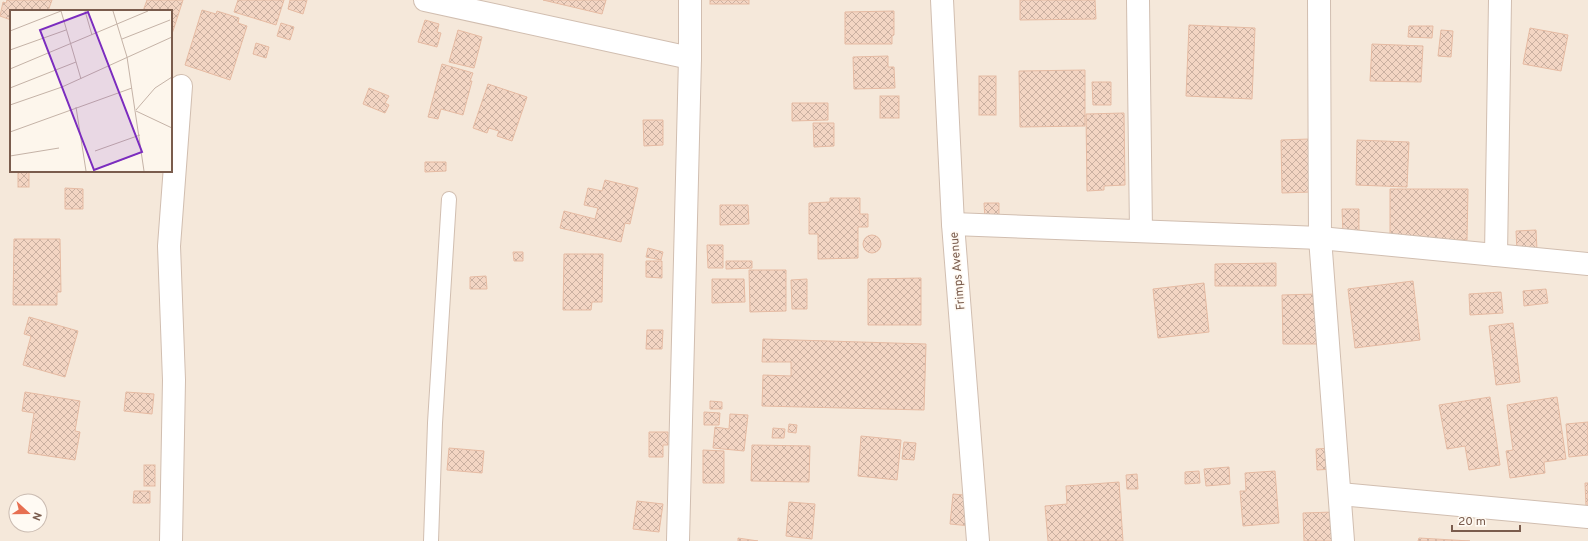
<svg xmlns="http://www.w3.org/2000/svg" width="1588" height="541" viewBox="0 0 1588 541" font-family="Overpass,sans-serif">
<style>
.residential{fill:#f5e8da;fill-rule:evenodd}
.building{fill:url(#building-cross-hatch);stroke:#e6bba3}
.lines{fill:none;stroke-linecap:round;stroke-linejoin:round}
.lane-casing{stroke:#d1beb0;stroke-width:16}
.street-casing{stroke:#d1beb0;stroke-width:24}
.lane{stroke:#fff;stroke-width:14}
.street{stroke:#fff;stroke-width:22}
.labels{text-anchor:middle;stroke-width:3;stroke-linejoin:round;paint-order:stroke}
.street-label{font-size:12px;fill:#7a5c4d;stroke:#fffaf3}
.inset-road{fill:none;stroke:#c5b3a7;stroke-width:1}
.view{fill:#7b2cbf;fill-opacity:0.15;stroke:#7b2cbf;stroke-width:2}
.inset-edge{fill:none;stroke:#7a5c4d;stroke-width:2}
</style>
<defs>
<pattern id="building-cross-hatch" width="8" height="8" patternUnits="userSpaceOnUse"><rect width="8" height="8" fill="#f3d5c3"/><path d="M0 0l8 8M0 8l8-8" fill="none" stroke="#cab0a1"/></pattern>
</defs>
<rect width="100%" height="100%" fill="#fdf6ec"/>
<path class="residential" d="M0,0h1588v541h-1588zM11,11h160v160h-160zM16,501h24v24h-24z"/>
<g class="building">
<polygon points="7,0 52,0 48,11 11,11 11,20 0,16 3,2 6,3"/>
<polygon points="147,0 183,0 171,37 171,11 143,11"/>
<polygon points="238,0 284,0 276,25 234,12"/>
<polygon points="290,0 307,0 303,14 288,9"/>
<polygon points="543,0 606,0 602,14"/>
<rect x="710" y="0" width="39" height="4"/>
<polygon points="1020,0 1095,0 1096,19 1020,20"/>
<polygon points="202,10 216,14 217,11 239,18 238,23 247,26 230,80 185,65"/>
<polygon points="894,11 894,35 892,36 892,44 845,44 845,12"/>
<polygon points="425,20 439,24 437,32 441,33 437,47 418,42"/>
<polygon points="281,23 294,27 290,40 277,36"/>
<polygon points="1189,25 1255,28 1252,99 1186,96"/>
<polygon points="1409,26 1433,26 1432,38 1408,37"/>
<polygon points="1530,28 1568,35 1561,71 1523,64"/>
<polygon points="458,30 482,37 474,68 449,62"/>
<polygon points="1441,30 1453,31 1451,57 1438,56"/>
<polygon points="256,43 269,47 266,58 253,54"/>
<polygon points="1372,44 1423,46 1421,82 1370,81"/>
<polygon points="888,56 888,67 894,67 895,88 854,89 853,57"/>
<polygon points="442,64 473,73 470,81 472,81 463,115 441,109 438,119 428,117"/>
<polygon points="1085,70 1085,126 1020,127 1019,71"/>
<rect x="979" y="76" width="17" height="39"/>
<polygon points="1092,82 1111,82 1111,105 1093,105"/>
<polygon points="488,84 527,97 512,141 497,136 499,131 489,128 487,133 473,128"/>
<polygon points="369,88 389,96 385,103 389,105 385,113 363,104"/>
<rect x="880" y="96" width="19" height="22"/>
<polygon points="792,103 828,103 828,120 792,121"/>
<polygon points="1124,113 1125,185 1104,186 1104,190 1087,191 1086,114"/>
<polygon points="643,120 663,120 663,145 644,146"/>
<polygon points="813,123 834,123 834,146 814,147"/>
<polygon points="1309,139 1311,192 1282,193 1281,140"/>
<polygon points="1357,140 1409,142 1407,187 1356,185"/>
<polygon points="425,162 446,162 446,171 425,172"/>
<rect x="18" y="171" width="11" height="16"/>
<polygon points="605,180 638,188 630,224 625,223 621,242 560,228 564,211 595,219 598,208 584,205 588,188 602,191"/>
<polygon points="65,188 83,189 83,209 65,209"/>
<polygon points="1390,189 1468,189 1467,240 1390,240"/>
<polygon points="830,198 860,198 860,214 868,214 868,227 858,227 858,258 818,259 818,234 809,234 809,203 830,202"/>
<polygon points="984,203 999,203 999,219 985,219"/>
<polygon points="720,205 748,205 749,224 720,225"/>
<polygon points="1342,209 1359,209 1359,235 1343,235"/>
<polygon points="1536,230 1537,250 1517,251 1516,231"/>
<circle cx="872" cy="244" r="9"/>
<polygon points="14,239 60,239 61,292 57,292 57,305 13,305"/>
<polygon points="707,245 723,245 723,268 708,268"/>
<polygon points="648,248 663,252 661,260 646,257"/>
<polygon points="513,252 523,252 523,261 514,261"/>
<polygon points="564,254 603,254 602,302 592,302 591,310 563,310"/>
<polygon points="646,261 662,261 662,278 646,277"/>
<polygon points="726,261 752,261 752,268 726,269"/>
<polygon points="1276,263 1276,286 1215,286 1215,264"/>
<polygon points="749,270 786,270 786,311 750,312"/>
<polygon points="486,276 487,289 470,289 470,277"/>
<polygon points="921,278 921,325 868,325 868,279"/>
<polygon points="712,279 744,279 745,302 712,303"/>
<polygon points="807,279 807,309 792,309 791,280"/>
<polygon points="1413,281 1420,340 1355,348 1348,289"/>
<polygon points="1204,283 1209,332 1158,338 1153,289"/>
<polygon points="1546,289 1548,303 1524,306 1523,291"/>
<polygon points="1501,292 1503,313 1470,315 1469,294"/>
<polygon points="1316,294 1317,344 1283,344 1282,295"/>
<polygon points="29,317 78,331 65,377 23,365 31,336 24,334"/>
<polygon points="1513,323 1520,382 1496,385 1489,326"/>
<polygon points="647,330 663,330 662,349 646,349"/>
<polygon points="763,339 926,344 924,410 762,406 763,375 791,376 791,362 762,362"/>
<polygon points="25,392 80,401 75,431 80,432 75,460 28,453 34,413 22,411"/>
<polygon points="126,392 154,394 152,414 124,411"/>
<polygon points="1490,397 1500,465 1469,470 1465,446 1447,449 1439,405"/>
<polygon points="1557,397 1566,459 1544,462 1545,473 1510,478 1506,451 1513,450 1507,405"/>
<polygon points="710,401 722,402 722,409 710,409"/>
<polygon points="704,412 720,413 719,425 704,425"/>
<polygon points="730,414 748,415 744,451 713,448 715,427 729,429"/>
<polygon points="1588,422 1588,455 1569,457 1566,424"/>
<polygon points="789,424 797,425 796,433 788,432"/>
<polygon points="773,428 785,429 784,438 772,438"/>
<polygon points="649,432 668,432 668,445 663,445 663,457 649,457"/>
<polygon points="861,436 901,440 897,480 858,476"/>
<polygon points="904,442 916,443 914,460 902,459"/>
<polygon points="752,445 810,446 809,482 751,481"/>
<polygon points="449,448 484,451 482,473 447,470"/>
<polygon points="1332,448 1333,469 1317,470 1316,449"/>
<polygon points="703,450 724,451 724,483 703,483"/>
<rect x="144" y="465" width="11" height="21"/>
<polygon points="1229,467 1230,484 1206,486 1204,469"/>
<polygon points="1199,471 1200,483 1185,484 1185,472"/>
<polygon points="1275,471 1279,523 1243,526 1240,491 1246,491 1245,473"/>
<polygon points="1137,474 1138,489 1127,489 1126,475"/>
<polygon points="1119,482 1123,541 1048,541 1045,506 1067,504 1066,486"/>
<polygon points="1585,483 1588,483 1588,506 1586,506"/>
<polygon points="134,491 150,491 150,503 133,503"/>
<polygon points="953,494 974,496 971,526 950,524"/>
<polygon points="637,501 663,504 659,532 633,529"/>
<polygon points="789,502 815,504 812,539 786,536"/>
<polygon points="1333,512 1334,541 1304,541 1303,513"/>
<polygon points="738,538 758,541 738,541"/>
<polygon points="1419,538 1470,541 1418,541"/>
</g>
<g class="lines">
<g class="lane-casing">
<polyline id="lane" points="431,541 435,423 449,199"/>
</g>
<g class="street-casing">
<g id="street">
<polyline points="425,0 690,58"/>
<polyline points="942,0 953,224 978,541"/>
<polyline points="1138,0 1141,231"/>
<polyline points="1319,0 1320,238 1343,541"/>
<polyline points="953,224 1320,238 1588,264"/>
<polyline points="1496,255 1500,0"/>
<polyline points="1340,494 1588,517"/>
<polyline points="171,541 174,380 169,246 181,86"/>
<polyline points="678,541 690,58 690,0"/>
</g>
</g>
<use href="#lane" class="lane"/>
<use href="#street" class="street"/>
</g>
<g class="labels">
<g class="street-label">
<text transform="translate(957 271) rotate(-95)" y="4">Frimps Avenue</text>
</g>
</g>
<g transform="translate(10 10)">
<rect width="162" height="162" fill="#fdf6ec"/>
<path class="inset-road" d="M51,1l20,68M75,1l7,24M103,1l14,46 17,114M0,21l51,-20M112,29l48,-19M0,40l56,-20M0,59l138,-58M0,78l66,-26M0,95l52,-18 110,-50M66,97l10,64M126,100l19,-22 17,-11M126,101l36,17M0,122l122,-44M85,141l45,-16M0,146l49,-8M98,155l34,-13"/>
<path class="view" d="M78,2l54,140 -48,18 -54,-140z"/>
<rect width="162" height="162" class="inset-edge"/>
</g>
<g transform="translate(28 513) rotate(111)"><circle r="19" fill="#fffaf3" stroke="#cabbb1"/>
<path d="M0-3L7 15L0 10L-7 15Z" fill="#e76f51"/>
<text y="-6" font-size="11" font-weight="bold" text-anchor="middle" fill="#7a5c4d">N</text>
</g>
<path d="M1452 525v6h68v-6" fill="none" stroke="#7a5c4d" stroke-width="2"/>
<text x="1458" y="525" font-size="12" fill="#7a5c4d" stroke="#fffaf3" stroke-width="3" paint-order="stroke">20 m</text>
</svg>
